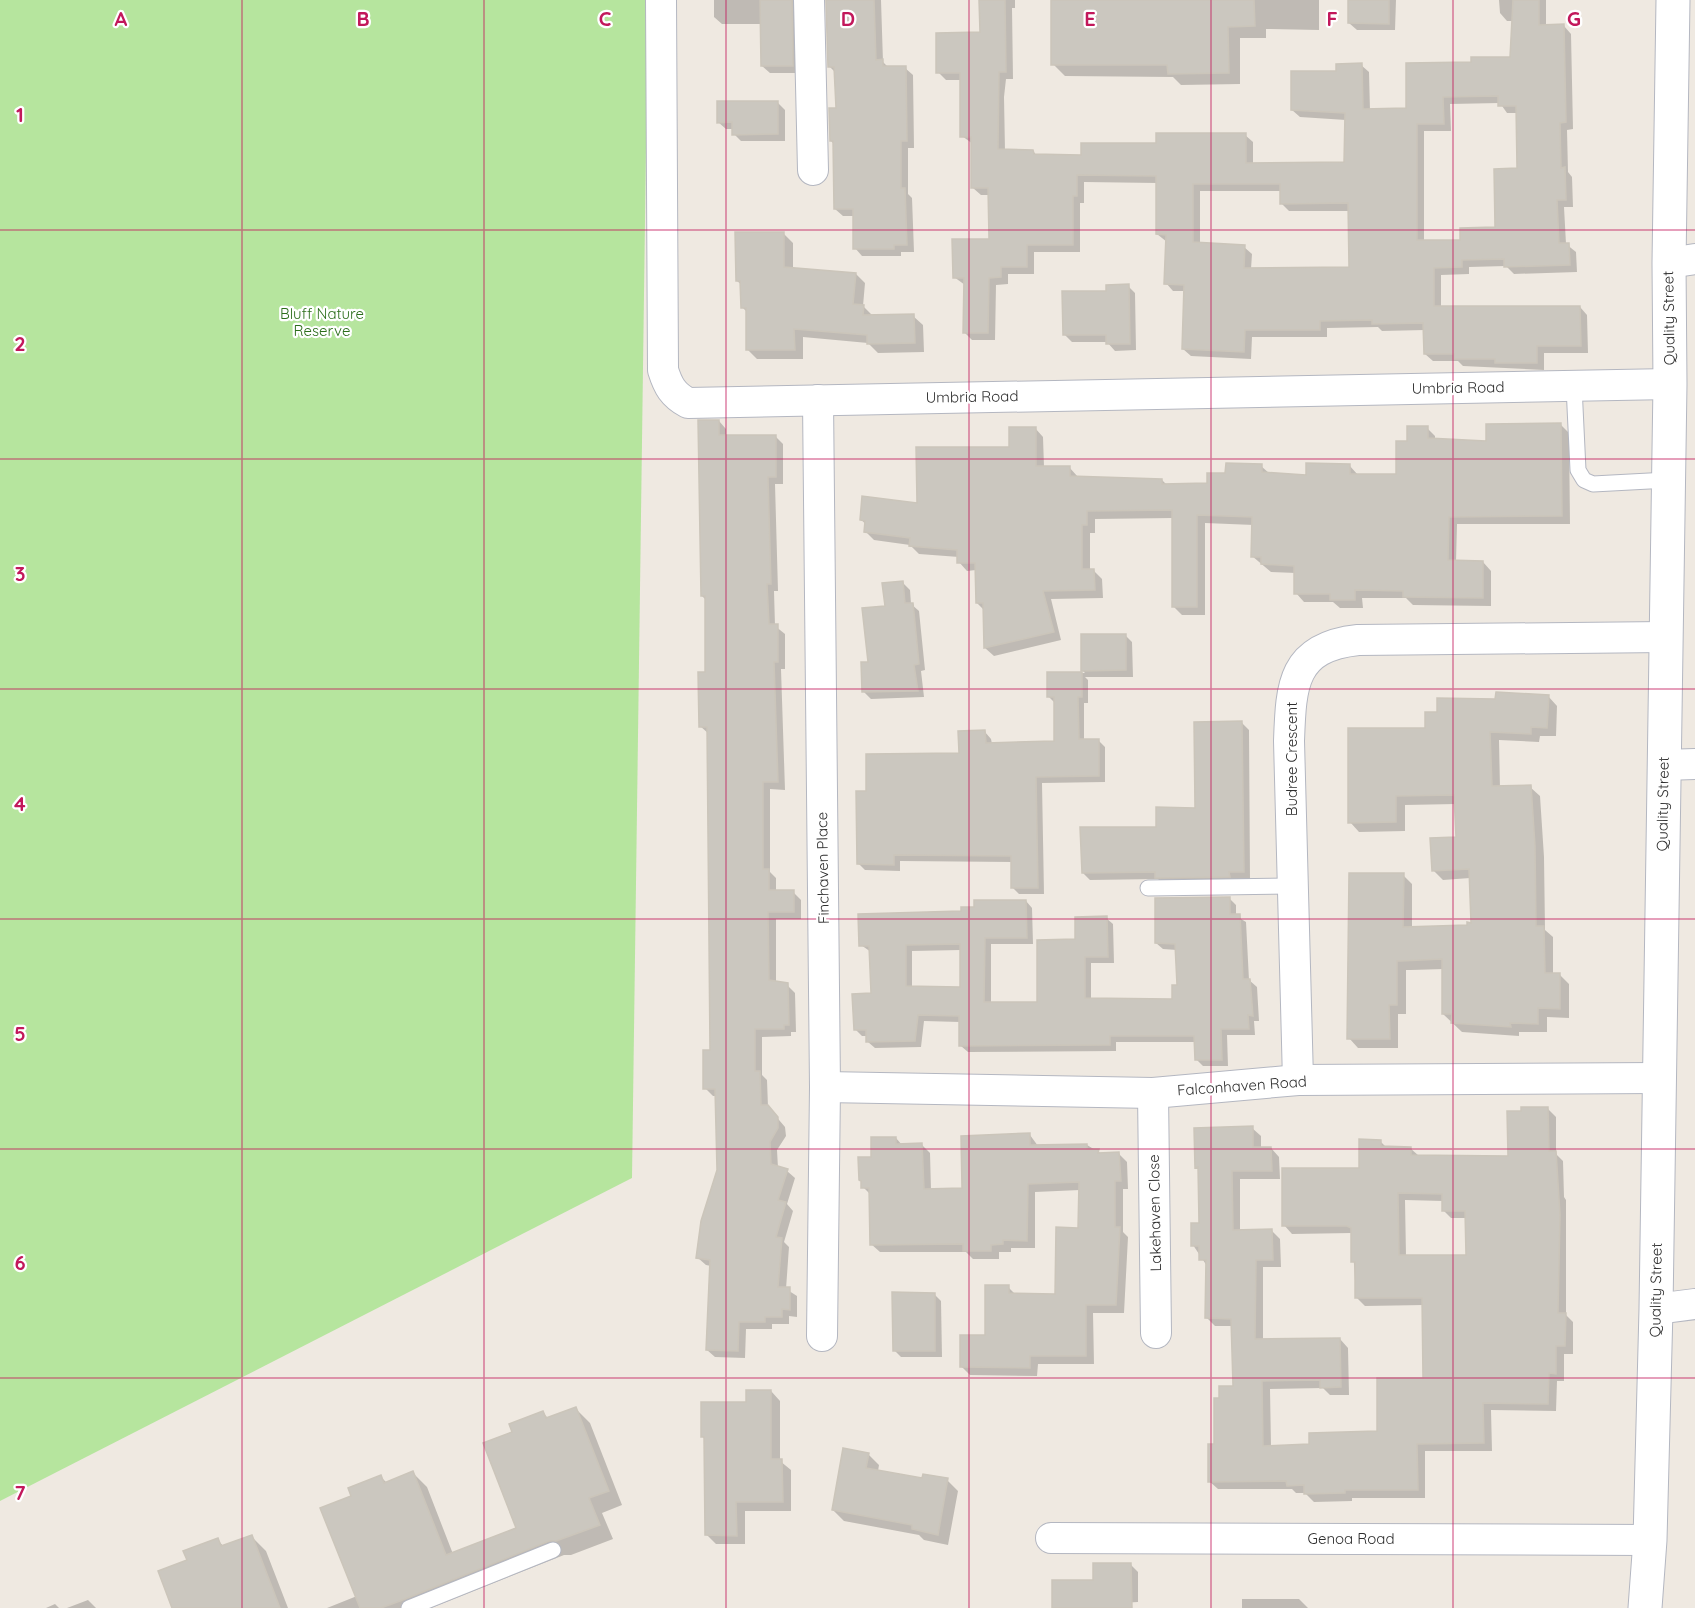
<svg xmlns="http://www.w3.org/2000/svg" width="1695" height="1608" viewBox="0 0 1695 1608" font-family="Quicksand,sans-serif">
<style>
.green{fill:#b6e59e}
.shadow{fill:#0003;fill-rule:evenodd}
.building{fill:#cbc7bf;stroke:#cbc5ba;stroke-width:1.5;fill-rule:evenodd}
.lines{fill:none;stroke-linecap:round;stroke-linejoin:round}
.lane-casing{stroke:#b4b7c1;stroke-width:17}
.street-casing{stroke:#b4b7c1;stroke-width:32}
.secondary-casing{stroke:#b4b7c1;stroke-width:35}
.lane{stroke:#fff;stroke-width:15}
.street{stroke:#fff;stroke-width:30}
.secondary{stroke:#fff;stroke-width:33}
.grid{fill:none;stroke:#c2185b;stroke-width:1.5;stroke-opacity:0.55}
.labels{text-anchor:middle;stroke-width:4.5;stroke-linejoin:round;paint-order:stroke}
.park-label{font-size:15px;fill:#2c6e1b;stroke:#fff}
.street-label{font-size:15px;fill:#2e2e2e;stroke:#fff}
.grid-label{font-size:20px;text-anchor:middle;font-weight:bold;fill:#c2185b;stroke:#fff;stroke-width:4.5;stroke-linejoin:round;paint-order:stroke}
</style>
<rect width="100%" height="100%" fill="#efe9e1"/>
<polygon class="green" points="0,0 648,0 632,1178 0,1501"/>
<g class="shadow">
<polygon points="714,0 801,0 800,73 770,73 762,66 762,24 722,24 714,17"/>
<polygon points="828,0 881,0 883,62 888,67 905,68 913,75 914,148 908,148 908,194 912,198 914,252 901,252 901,256 862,256 855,248 854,216 843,216 835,209 834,144 831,141 837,110 836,73 829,66"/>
<path d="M981,0h34v8h-3l1,71h-7l-2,18 1,54h28l4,5h46l162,-21 8,7v23l93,-1v-44l-46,-3 -8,-7 45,-37 24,-8 8,7 1,39 37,-2 65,-45 40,-6 2,-37h-7l-7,-8 -1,-13h47v26h18l7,8 2,95 -6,1 1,42 4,5 1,30h-9l2,37 10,8 1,20 -63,2 -8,-8 -37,1v7l-28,1v33l139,-1 7,8 1,38h-44v17l-81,-4 -5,-5h-25l-8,-7v-24l-43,1 -4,-4 -51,1v9h-75l-1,22 -60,-3 -8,-7 2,-58h-12l-7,-8 1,-41 -10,-8v-51l-73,-1v21h-4v49h-46v22h-26v10l-12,1 -1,55h-23l-8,-8 1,-47 -11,-8 37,-37 -2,-45h-8l-8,-7v-44l-11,-8 -1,-56h-15l-8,-8 43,-38zM1500,103l7,10h11l1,57 -22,58 -35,13 -38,1v-111h27l-1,-27zM1200,191h81v12l8,8h61v58h-99l1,-15 -8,-7 -44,-3z"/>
<polygon points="1053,0 1319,0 1319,30 1266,29 1266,38 1240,38 1240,84 1181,85 1173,77 1065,76 1053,64"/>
<polygon points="1349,0 1396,0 1395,30 1357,30 1349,23"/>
<polygon points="777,102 785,110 785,141 741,141 734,134 734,129 726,129 718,122"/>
<polygon points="783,233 793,243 793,269 856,274 865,283 863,306 873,316 913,316 923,325 924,352 878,353 868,343 803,337 803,359 757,359 748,350 747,312 742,307 742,285 737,281"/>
<polygon points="1128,286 1135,293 1136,350 1115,351 1107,342 1072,342 1065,335 1107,292"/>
<polygon points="719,421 726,429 726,436 775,436 783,444 783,484 775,484 778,591 774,591 775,626 785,634 785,669 781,669 785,790 770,789 770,872 776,878 776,892 793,892 801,900 801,919 776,919 776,983 787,985 795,993 796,1032 791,1032 791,1036 762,1037 762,1075 767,1080 768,1107 785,1127 786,1136 777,1150 778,1168 787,1171 795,1178 787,1204 793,1211 784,1242 789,1247 786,1289 797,1296 797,1317 789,1316 789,1324 772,1324 772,1329 746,1329 745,1358 715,1357 707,1350 711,1266 706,1265 698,1258 719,1170 717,1096 713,1096 705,1088 712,1051 709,734 700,726 706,673 706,600 702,596"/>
<polygon points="1561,425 1569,433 1570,524 1457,524 1456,562 1483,562 1491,571 1491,606 1413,605 1406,598 1362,598 1363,608 1340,608 1333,602 1304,602 1296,593 1296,573 1271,572 1252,556 1254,525 1205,523 1205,615 1182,615 1173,606 1173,518 1095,519 1095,533 1090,533 1090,571 1094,571 1102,579 1103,598 1051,599 1061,640 994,656 985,648 984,610 977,603 976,570 967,571 959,562 959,557 919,554 910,545 874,540 866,532 866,525 861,519 918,505 1011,448 1035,428 1043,437 1044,467 1069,467 1078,477 1162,480 1167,485 1209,484 1227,475 1261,466 1270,474 1307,476 1349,465 1358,475 1398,476 1408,442 1427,428 1435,436 1435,440 1488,443"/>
<polygon points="903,583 910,590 911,604 919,611 925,670 921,671 924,697 871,699 864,692 870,663 887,607"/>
<polygon points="1125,635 1132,642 1133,677 1085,677 1088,680 1088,703 1084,703 1084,740 1098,740 1105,747 1105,782 1042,783 1044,894 1019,894 1012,887 1013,862 900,861 900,871 865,870 859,864 868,792 961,755 985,732 991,739 992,744 1056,742 1055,703 1049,697 1048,674 1085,673 1082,670"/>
<polygon points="1548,696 1557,706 1556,736 1540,736 1539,742 1499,740 1500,788 1530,787 1540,796 1544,857 1545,930 1553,937 1553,975 1560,975 1569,984 1569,1018 1547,1017 1547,1032 1519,1032 1519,1036 1462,1032 1443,1014 1444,969 1411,970 1406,970 1406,1014 1398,1014 1398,1048 1358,1048 1349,1038 1403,875 1412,884 1412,928 1468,927 1472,924 1470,878 1443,880 1433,870 1457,838 1456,804 1405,805 1405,831 1359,832 1350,822 1438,714 1497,701"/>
<polygon points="1242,723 1249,730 1250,879 1236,879 1236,884 1164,885 1158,879 1090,880 1083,873 1197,809"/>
<path d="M1229,898l7,7v11l10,6 3,58 8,7 2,34h-5l1,14h-28l1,31h-25l-7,-7v-17h-80v9l-148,1 -7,-6 -1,-24 -36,-1 -3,26 -46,1 -7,-6v-6h-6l-7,-7 18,-34 -2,-43 -10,-7 114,-37 51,-7 6,7 1,36h-42v60l47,-1 39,-62 29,-23 7,6 1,39h-23v36l83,2 4,-14 -1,-37 -14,-1 -7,-6zM961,950l1,38h-50v-37z"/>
<path d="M1548,1109l8,8v37l7,7 1,36 2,3v115l7,7v32h-9v27h-7l-1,30 -65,-1 1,41h-67v47h-73v3l-38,1 -9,-9h-9l-4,-4h-74l-9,-8 6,-35 19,-59 -1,-61h-18l-8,-8v-52l-14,-21 7,-21v-54l-3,-3 55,-39 9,8v12h10l8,9 1,22h-40v53l32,-1 8,8 1,28h-18v73l77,-1 8,9 1,47h-19l-7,-7 -53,1 1,58 40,-1 67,-13 46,-54v-74l-59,1 -9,-9 -4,-64 -60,1 -8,-9 76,-55 20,-29 7,7h23l9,8 90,2zM1405,1200l38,1v9l8,8h16v38h-61z"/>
<polygon points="1030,1135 1038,1146 1087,1145 1102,1154 1119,1154 1127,1162 1128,1189 1123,1189 1123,1232 1128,1237 1124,1313 1093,1313 1094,1364 1038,1364 1037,1376 970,1375 961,1366 986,1337 1008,1287 1016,1295 1056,1295 1080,1230 1080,1190 1035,1192 1035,1248 1011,1248 1011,1252 999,1252 999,1259 973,1259 966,1252 880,1252 871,1244 871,1195 863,1187 873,1158 896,1138 902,1145 922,1145 930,1153 931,1190 964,1189"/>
<polygon points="934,1294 941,1301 942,1357 901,1357 894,1350"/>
<polygon points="771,1391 780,1401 780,1461 791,1470 791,1511 745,1511 745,1544 716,1544 707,1535 706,1440 703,1437"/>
<polygon points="576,1409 590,1423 622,1505 602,1513 613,1539 571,1555 564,1555 431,1608 327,1608 357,1596 352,1497 381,1477 387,1483 413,1473 427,1487 453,1554 518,1529 514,1432 543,1413 549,1419"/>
<polygon points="868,1454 879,1465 878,1471 923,1480 947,1480 958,1491 948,1545 924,1540 919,1535 844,1521 833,1510"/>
<polygon points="251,1536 266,1551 288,1608 174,1608 189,1561 218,1540 224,1547"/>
<polygon points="1130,1564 1138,1572 1138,1602 1102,1604"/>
<polygon points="1242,1599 1299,1599 1308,1608 1242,1608"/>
<polygon points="88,1600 96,1608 67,1608"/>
<polygon points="55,1604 59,1608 46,1608"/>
</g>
<g class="building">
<polygon points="760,0 792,0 793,66 761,66"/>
<polygon points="826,0 874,0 876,60 883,59 883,66 906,66 907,141 901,141 901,188 905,188 907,245 894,245 894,249 853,249 853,209 834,209 833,141 830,141 829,108 836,108 834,67 828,67"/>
<path d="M979,0h26l1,72h-7l-1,77 35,1 1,4 47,1v-12h75v-10h90v30l98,-1 1,-49 -54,-3v-39h45v-7l26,-1 1,46 43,-1v-45l65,-1v-5h39l3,-57h26v25l25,-1 2,98 -6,1 1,45 4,-1 1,33h-9l2,43h10l1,22 -66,2v-8l-42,1v7l-28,1v38h146l1,40h-44v17h-42v-4h-41v-5h-30l-1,-31 -51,1v-4l-52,1v9h-75l-1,22 -62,-3 2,-64 -20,-1 2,-49 -10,-1v-58l-79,-1v21h-4v49h-46v22h-26v10l-12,1 -1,55h-25l1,-55h-11l-1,-39h37l-1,-51h-17v-51h-11v-64h-24v-40l44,-1zM1498,96v10h18l1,62 -23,1 1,58 -35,1v12h-43v-116h27l-1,-27zM1193,184h87v20l68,-1 1,64 -105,1 1,-23 -52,-3z"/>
<polygon points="1051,0 1254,0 1255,26 1228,27 1229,73 1168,74 1167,65 1051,65"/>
<polygon points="1348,0 1389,0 1389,24 1348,23"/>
<polygon points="717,101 778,101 778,134 732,135 732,122 717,123"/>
<polygon points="735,232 784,232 784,267 856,273 853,304 864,305 863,315 914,314 915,343 867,344 867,335 794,329 795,350 746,350 746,308 741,308 740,281 736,281"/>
<polygon points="1129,284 1130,344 1106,344 1106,335 1063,335 1062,291 1106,291 1106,285"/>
<polygon points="698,420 719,420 719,435 776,435 776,477 768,477 771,584 767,584 769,624 778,624 778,662 774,662 778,782 763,782 763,869 769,869 769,890 794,890 794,912 768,912 769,980 788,983 789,1025 784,1025 784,1029 755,1029 755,1071 760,1071 761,1105 768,1105 778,1117 778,1128 770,1142 771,1164 788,1169 778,1200 786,1202 776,1237 782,1238 778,1287 790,1287 790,1310 782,1309 782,1317 765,1317 765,1322 739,1322 738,1351 706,1350 710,1260 696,1258 701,1221 717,1170 715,1089 703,1089 703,1050 710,1050 707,727 699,727 698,672 705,672 705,596 701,596"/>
<polygon points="1561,423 1562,516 1449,517 1448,560 1483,561 1483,598 1403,597 1403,591 1355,590 1355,600 1330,600 1330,594 1294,594 1294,566 1261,564 1261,557 1251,557 1252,517 1197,515 1197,607 1172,607 1172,510 1087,511 1087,525 1082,525 1082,569 1094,569 1095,590 1043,591 1054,632 984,648 983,603 976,603 975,563 957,563 957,550 909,546 910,538 864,532 865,521 860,520 862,496 917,503 916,447 1009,447 1009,427 1036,427 1036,466 1070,466 1070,476 1162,479 1162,484 1207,483 1207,473 1225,473 1226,463 1262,464 1262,472 1306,475 1306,463 1350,464 1350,474 1396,474 1396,441 1407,441 1407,426 1428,426 1428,438 1486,441 1486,424"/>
<polygon points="903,581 905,603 913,603 919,664 914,665 918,691 862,692 861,662 868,662 862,608 885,606 882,583"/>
<polygon points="1081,634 1126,634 1126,670 1081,671"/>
<polygon points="1047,672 1082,672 1082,697 1078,697 1079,739 1099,739 1099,776 1036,777 1038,888 1011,888 1011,856 894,855 894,865 857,864 856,791 866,791 866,754 959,753 958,731 985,730 986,743 1054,741 1054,697 1047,697"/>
<polygon points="1496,692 1549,695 1547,728 1531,727 1531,734 1490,732 1492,786 1531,785 1535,846 1536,926 1544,926 1545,973 1560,973 1560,1009 1538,1008 1538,1024 1510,1023 1511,1027 1451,1023 1452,1014 1442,1014 1442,959 1401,961 1397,961 1397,1005 1389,1005 1390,1039 1347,1039 1349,873 1404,873 1403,927 1467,925 1467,922 1471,923 1469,869 1432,871 1430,838 1456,837 1454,795 1396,796 1396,822 1348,823 1348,728 1425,728 1425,712 1437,712 1437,698 1495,699"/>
<polygon points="1242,721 1244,872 1229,872 1230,877 1155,878 1155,872 1082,873 1080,827 1156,827 1156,807 1195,808 1194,722"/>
<path d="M1230,897v17h10l3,65h7l3,37 -5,-1 1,14h-28l1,31h-27l-1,-24h-84v9l-151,1v-30l-41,-1 -3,26 -49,1v-12h-12l-2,-36 19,-1 -2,-47h-10l-1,-32 103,-3v-4h13v-7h52l1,38h-42l-1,64h53v-62l38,-1v-22l32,-1 1,41h-23v41l87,1v-14h5l-2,-41 -20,-1v-45zM960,944v43l-54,-1v-41z"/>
<path d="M1521,1107h27l1,44h7l4,64 -2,98h8l-1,33h-9v28l-7,-1 -1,31 -65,-1 1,40 -67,1 1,46h-73v3l-41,1v-9l-17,1 -1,-5 -78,1v-38h6v-46h5v-12h14l-2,-67 -26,-1 1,-58h-7v-14h-8v-23h8l-1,-56 -3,1 -1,-40 59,-2v21h18l1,24h-40l1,59 39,-1 1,31h-17l-1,79 85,-1 1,49 -21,1v-8l-58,1 1,65 46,-2v-11l68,-2v-53h46l-1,-80h-67v-36h-4v-34l-4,-2h-65v-58h77v-29l22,1v6l30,1v8l97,1 -1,-45h14zM1398,1193l44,1v17h23l1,44h-67z"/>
<polygon points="1030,1133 1030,1145 1087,1144 1087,1149 1099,1149 1098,1153 1119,1152 1121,1181 1115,1181 1115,1227 1120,1227 1116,1305 1086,1305 1086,1356 1030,1356 1030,1368 960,1367 960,1335 985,1335 985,1285 1009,1285 1009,1293 1055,1294 1056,1227 1078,1228 1079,1182 1028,1184 1027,1241 1003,1240 1003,1244 991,1245 991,1251 963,1251 963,1244 870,1245 869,1188 861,1188 861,1181 859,1180 858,1157 871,1157 871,1137 896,1137 896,1144 922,1143 924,1189 962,1188 961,1136"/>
<polygon points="892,1292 935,1293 935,1351 893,1351"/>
<polygon points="746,1390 771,1390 771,1459 782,1459 783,1502 736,1502 737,1536 705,1535 704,1437 701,1437 701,1402 746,1402"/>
<polygon points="576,1407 609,1491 589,1498 600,1525 556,1541 549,1541 400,1601 381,1608 360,1608 320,1508 351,1496 348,1488 381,1475 384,1483 413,1471 446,1555 516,1528 483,1443 512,1432 509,1424 543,1411 546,1418"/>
<polygon points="843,1448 869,1453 866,1468 922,1478 923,1474 948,1478 938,1535 912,1529 912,1525 832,1510"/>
<polygon points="252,1535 280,1608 172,1608 158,1571 187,1560 183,1551 218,1538 221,1546"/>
<polygon points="1093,1563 1131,1563 1132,1608 1052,1608 1052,1580 1093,1580"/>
</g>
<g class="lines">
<g class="lane-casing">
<g id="lane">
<polyline points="1574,386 1578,470 1584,480 1593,484 1668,480"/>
<polyline points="1148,888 1293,886"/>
<polyline points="409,1608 553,1550"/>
</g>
</g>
<g class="street-casing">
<g id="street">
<path d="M661,0l2,370c5,16 10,25 25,33l982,-19"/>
<polyline points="809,0 813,170"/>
<polyline points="1669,263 1695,259"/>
<polyline points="818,400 825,1087 822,1336"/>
<polyline points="1664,765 1695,764"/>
<path d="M1298,1080l-9,-339c2,-56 3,-94 69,-101l307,-3"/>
<polyline points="825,1087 1153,1093 1298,1080 1658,1078"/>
<polyline points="1153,1093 1156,1333"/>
<polyline points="1656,1309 1695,1304"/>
<polyline points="1051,1538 1650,1540"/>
</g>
</g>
<g class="secondary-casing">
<polyline id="secondary" points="1645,1608 1650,1540 1656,1309 1670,384 1669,263 1673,0"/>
</g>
<use href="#lane" class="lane"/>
<use href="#street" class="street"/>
<use href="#secondary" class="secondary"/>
</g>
<path class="grid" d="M242,0v1608M484,0v1608M726,0v1608M969,0v1608M1211,0v1608M1453,0v1608M0,230h1695M0,459h1695M0,689h1695M0,919h1695M0,1149h1695M0,1378h1695"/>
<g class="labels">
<g class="park-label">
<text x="322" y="319">Bluff Nature<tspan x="322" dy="17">Reserve</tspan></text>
</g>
<g class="street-label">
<text transform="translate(1669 318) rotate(-91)" y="5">Quality Street</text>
<text transform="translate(1458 388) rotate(-1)" y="5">Umbria Road</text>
<text transform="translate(972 397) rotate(-1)" y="5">Umbria Road</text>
<text transform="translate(1292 759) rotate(-90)" y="5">Budree Crescent</text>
<text transform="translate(1663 804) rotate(-89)" y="5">Quality Street</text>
<text transform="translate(823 868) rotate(-91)" y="5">Finchaven Place</text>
<text transform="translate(1242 1086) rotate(-4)" y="5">Falconhaven Road</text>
<text transform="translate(1155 1213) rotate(-91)" y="5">Lakehaven Close</text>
<text transform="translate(1656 1290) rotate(-89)" y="5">Quality Street</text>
<text x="1351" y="1544">Genoa Road</text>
</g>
</g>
<g class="grid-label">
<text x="121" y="26">A</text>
<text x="363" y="26">B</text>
<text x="605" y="26">C</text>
<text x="848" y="26">D</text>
<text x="1090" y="26">E</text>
<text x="1332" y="26">F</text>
<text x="1574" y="26">G</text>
<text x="20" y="122">1</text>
<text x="20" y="351">2</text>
<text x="20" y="581">3</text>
<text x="20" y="811">4</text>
<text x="20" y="1041">5</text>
<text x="20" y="1270">6</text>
<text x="20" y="1500">7</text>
</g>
</svg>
